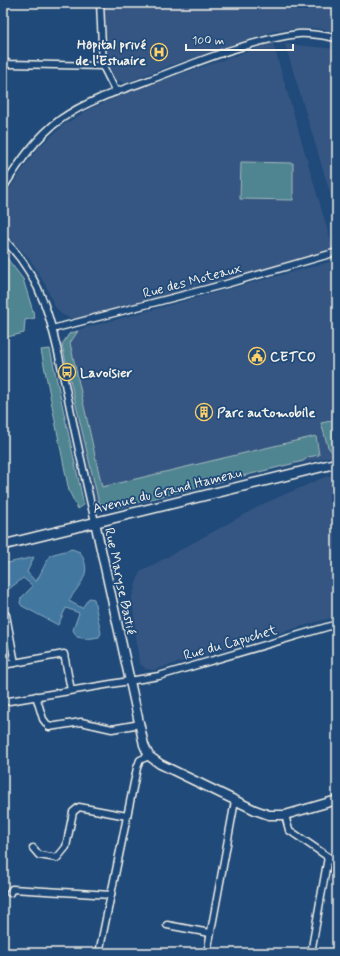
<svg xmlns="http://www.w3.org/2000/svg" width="340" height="956" viewBox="0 0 340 956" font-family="Mynerve,sans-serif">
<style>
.built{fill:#365682}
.green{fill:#508491;stroke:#a2babc}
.water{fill:#4378a0;stroke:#8aa8bd}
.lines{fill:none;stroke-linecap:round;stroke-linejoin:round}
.minor-casing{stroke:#f4f1e8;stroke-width:9}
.tertiary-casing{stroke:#f4f1e8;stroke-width:11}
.secondary-casing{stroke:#f4f1e8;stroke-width:12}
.minor{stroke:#1f4a7a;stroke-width:6}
.tertiary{stroke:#1f4a7a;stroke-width:8}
.secondary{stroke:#1f4a7a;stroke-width:9}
.labels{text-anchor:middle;stroke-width:3.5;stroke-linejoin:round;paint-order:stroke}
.poi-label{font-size:14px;font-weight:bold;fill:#f4f1e8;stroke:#1f4a7a;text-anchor:start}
.street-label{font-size:14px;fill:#f4f1e8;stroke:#1f4a7a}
</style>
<rect width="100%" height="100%" fill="#1f4a7a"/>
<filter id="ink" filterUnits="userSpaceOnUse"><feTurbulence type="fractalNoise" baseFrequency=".025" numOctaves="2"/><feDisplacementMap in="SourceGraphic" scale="8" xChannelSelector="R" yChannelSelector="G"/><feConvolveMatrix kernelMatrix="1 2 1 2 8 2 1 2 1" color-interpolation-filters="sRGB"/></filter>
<g filter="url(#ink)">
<g class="built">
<polygon points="104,3 337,3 337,31 314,28 278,30 174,64 125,83 115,79 108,62"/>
<polygon points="273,43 333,249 230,279 227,277 223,278 221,282 210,285 207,282 195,286 194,289 80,318 70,318 61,314 54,305 46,286 30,259 3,231 3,198 38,148 65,124 92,108 134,90"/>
<polygon points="285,44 337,49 337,205 334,206"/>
<polygon points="337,260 337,455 107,508 96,504 61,342 70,332"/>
<polygon points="337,474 337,616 153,670 146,669 139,663 132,597 140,572 265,503 325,477"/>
</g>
<g class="green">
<polygon points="241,162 293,163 293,200 240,199"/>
<polygon points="3,253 23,279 35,318 25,320 24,333 3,338"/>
<polygon points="78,331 70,343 102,487 316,436 319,455 308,457 303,461 119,507 99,503 62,345 69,334"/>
<polygon points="50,349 84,505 78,509 69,491 41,350"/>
<polygon points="336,420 333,426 337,441 337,451 332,452 328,447 321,423"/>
</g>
<path class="water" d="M72,549l8,3c14,23 -1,31 -11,49l13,7 7,-10 5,1 7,34 -2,4 -12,2 -10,-2 -4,-7 6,-17 -13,-5 -8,17 -36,-19 -2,-3 1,-5 12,-12 -10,-8 -14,11 -6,2v-27l31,-7 -7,15 9,10 14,-27z"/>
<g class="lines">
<g class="minor-casing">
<g id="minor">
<polyline points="100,3 103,66 116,92"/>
<polyline points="3,61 9,64 103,66"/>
<path d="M3,188c16,-25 33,-51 58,-69 25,-18 57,-28 86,-38 48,-18 99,-40 151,-47 13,-1 26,2 39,4"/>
<path d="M3,239c46,43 53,106 66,164 8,40 17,79 26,119"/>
<polyline points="52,329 226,284 337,252"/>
<polyline points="6,615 15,663"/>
<polyline points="3,665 64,654 71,690"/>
<polyline points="36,696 43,719 49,727 81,722 112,729 140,724"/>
<polyline points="3,702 159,676 337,624"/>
<polyline points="285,815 289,830 337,863"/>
<polyline points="33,848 39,855 57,858 66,847 73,812 79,807 127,816"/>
<polyline points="10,893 12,889 111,895"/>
<polyline points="167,925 210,933"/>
<polyline points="3,952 3,953"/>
<polyline points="99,953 137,768 140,760 149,756"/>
<polyline points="207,953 235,801"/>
<polyline points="311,953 328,857"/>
</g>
</g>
<g class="tertiary-casing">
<polyline id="tertiary" points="95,522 144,745 149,756 160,764 255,810 269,815 285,815 337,800"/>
</g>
<g class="secondary-casing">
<polyline id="secondary" points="3,545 337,463"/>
</g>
<use href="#minor" class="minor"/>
<use href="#tertiary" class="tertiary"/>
<use href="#secondary" class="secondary"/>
</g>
</g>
<defs>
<g id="hospital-ring" transform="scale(0.9)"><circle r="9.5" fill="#1f4a7a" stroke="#ffd166" stroke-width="1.5"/><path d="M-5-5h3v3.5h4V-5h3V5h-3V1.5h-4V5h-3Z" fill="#ffd166"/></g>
<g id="civic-ring" transform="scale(0.9)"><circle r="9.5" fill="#1f4a7a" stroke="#ffd166" stroke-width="1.5"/><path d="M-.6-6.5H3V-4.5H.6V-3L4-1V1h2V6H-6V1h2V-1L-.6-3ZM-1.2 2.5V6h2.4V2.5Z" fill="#ffd166"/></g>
<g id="bus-ring" transform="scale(0.9)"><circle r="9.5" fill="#1f4a7a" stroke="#ffd166" stroke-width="1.5"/><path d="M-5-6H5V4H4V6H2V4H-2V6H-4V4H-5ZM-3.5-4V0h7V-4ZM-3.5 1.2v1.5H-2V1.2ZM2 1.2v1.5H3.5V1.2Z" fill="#ffd166"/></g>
<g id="building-ring" transform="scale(0.9)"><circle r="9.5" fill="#1f4a7a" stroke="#ffd166" stroke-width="1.5"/><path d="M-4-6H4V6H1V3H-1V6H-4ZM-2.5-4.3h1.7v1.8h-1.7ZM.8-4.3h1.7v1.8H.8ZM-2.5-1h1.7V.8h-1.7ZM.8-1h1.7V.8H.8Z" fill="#ffd166"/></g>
</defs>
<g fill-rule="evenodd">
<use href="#hospital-ring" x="159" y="52"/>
<use href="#civic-ring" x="257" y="356"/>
<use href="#bus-ring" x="67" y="372"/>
<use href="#building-ring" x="204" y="412"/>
</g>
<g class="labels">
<g class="poi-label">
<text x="146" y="49" text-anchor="end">Hôpital privé<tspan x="146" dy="16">de l'Estuaire</tspan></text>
<text x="270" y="361">CETCO</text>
<text x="80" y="377">Lavoisier</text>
<text x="217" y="417">Parc automobile</text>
</g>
<g class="street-label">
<text transform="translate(192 280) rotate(-15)" y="5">Rue des Moteaux</text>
<text transform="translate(167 490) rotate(-14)" y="5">Avenue du Grand Hameau</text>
<text transform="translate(121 581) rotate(78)" y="5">Rue Maryse Bastié</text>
<text transform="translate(230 642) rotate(-16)" y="5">Rue du Capuchet</text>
</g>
</g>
<rect width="340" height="956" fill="none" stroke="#1f4a7a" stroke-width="16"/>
<rect x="8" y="8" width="324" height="940" fill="none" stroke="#f4f1e8" stroke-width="1.5" filter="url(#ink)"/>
<path d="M186 44v6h107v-6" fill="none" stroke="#f4f1e8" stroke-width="2"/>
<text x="192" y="44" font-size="12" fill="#f4f1e8" stroke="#1f4a7a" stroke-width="3" paint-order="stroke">100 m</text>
</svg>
